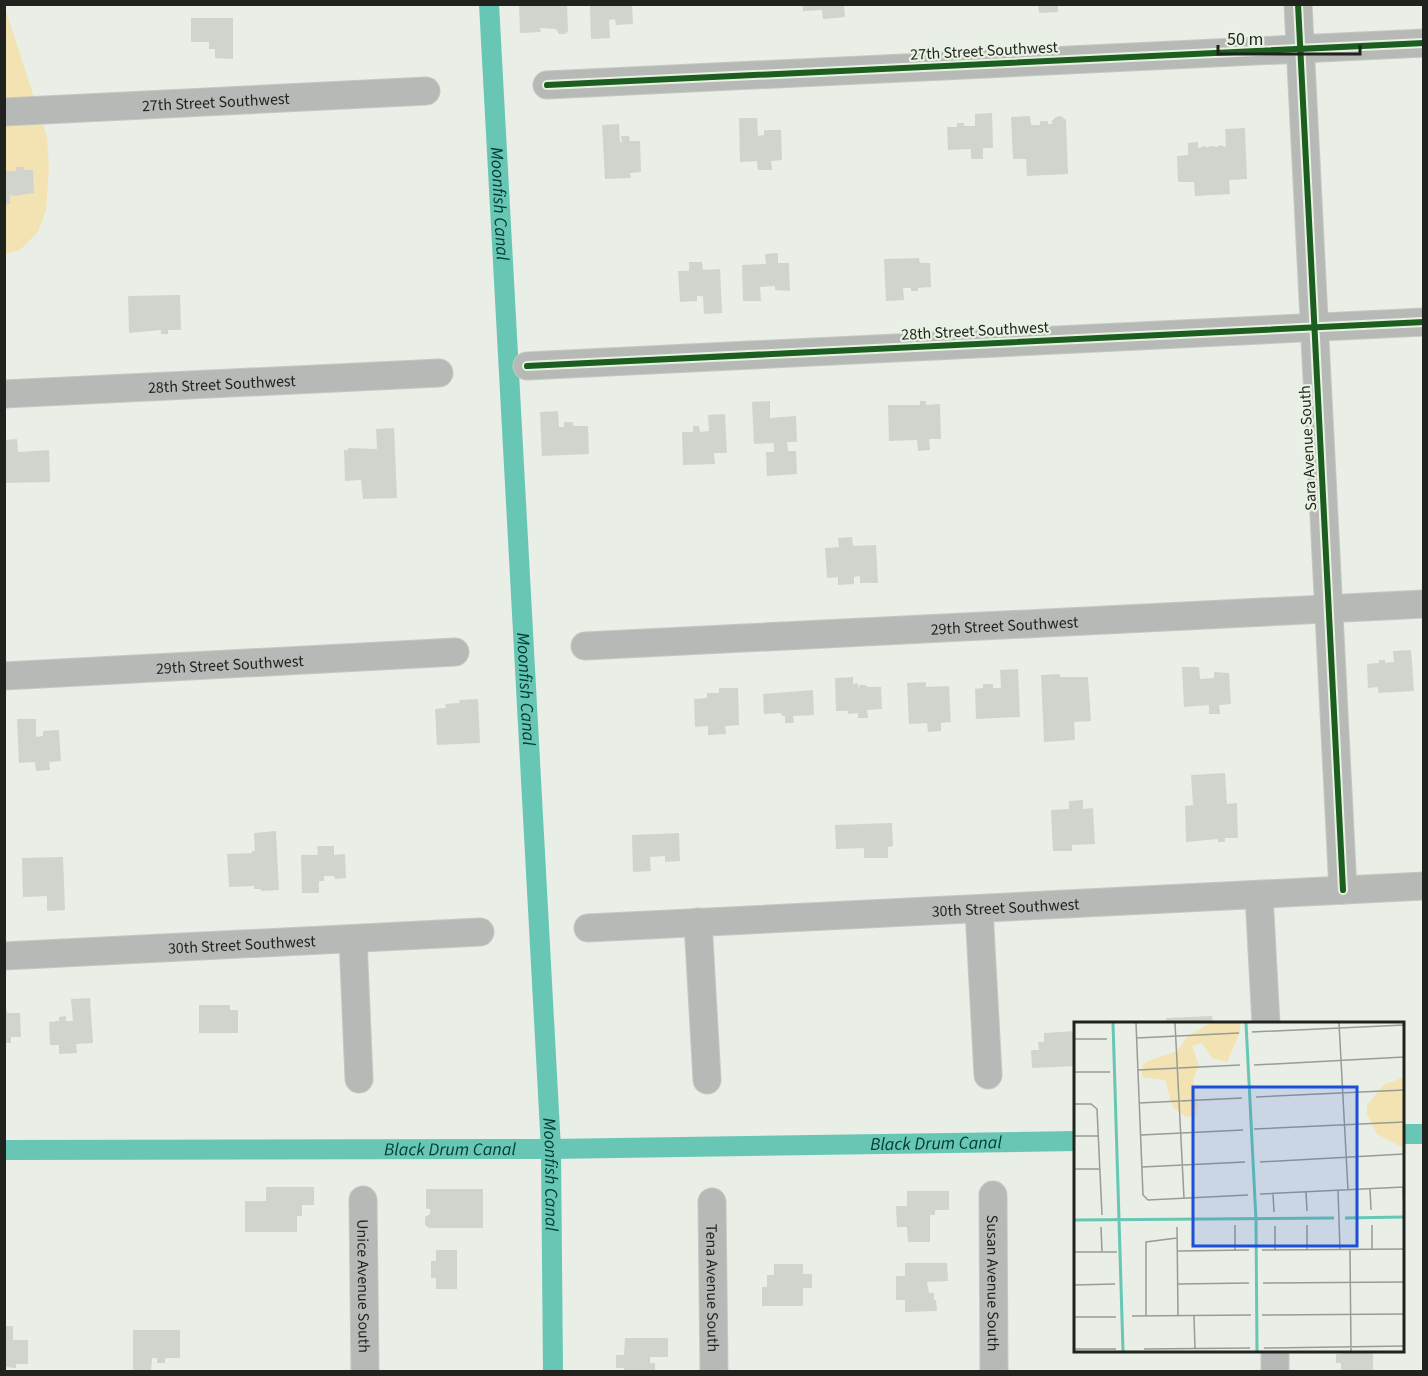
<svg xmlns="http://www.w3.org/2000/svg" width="1428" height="1376" viewBox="0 0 1428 1376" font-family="'Source Sans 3',sans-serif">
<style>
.green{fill:#f3e3b2}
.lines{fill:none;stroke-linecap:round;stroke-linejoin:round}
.canal{stroke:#68c6b4;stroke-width:20}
.building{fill:#d1d4cd}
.minor-casing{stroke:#c5c8c3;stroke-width:29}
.minor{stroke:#b6b9b6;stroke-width:27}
.cycleway-casing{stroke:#e8f1e2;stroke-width:10}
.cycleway{stroke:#1b5e20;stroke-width:6}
.labels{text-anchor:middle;stroke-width:4.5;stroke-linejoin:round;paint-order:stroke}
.street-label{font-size:16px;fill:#1f221d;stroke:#e8f1e2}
.water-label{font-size:18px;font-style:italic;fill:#003b32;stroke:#e8f1e2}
.inset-river{fill:none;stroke:#68c6b4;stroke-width:3}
.inset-road{fill:none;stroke:#989c96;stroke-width:1.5}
.view{fill:#1d4ed8;fill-opacity:0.15;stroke:#1d4ed8;stroke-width:3}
.inset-edge{fill:none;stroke:#1f221d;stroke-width:3}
</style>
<rect width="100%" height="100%" fill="#e9eee6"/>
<polygon class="green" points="4,5 47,137 49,168 46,210 38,232 20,250 5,254"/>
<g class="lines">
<g class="canal">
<path id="s1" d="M489,4l62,1145 2,223"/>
<polyline points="1402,1134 1424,1134"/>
<path id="s2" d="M4,1150l547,-1 525,-8"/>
</g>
</g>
<g class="building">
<polygon points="519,4 567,4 568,31 565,34 559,34 556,29 540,28 541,32 520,33"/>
<polygon points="803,4 844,4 845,17 823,19 822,10 803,11"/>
<polygon points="1038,4 1058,4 1058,12 1039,13"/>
<polygon points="590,5 632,5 633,24 616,25 615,19 609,20 610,38 591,39"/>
<polygon points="191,18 233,18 233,59 215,58 215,49 209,49 209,42 191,42"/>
<polygon points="992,113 993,148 983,148 983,159 971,159 971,149 948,150 947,127 957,127 957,123 964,123 964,126 975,126 975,114"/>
<polygon points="1030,116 1031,125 1040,125 1040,121 1048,121 1048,124 1052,124 1052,121 1056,117 1061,116 1066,120 1068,174 1027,176 1026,159 1013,159 1011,117"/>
<polygon points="739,118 757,118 758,136 764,135 764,130 781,130 782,160 771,161 772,170 758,170 757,161 740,162"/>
<polygon points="619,124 620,142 622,142 621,136 629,136 630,141 640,141 641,172 630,173 631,178 605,179 602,125"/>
<polygon points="1245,128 1247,179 1229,180 1230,194 1195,196 1194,182 1178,182 1177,156 1188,155 1188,143 1198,142 1198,148 1205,146 1207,148 1210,146 1218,147 1219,145 1226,147 1225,129"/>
<polygon points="16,167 23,167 24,170 33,170 34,193 13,196 10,194 10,204 4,205 4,171 16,171"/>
<polygon points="778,253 778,263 789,263 790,291 775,290 775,286 760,287 761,301 743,301 742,265 766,264 765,254"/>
<polygon points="919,258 920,263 930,263 931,287 918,288 918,291 911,291 911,288 903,288 904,300 886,301 884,259"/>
<polygon points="689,262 702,262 703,270 720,269 722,313 704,314 703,296 697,296 697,301 680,302 678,271 689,271"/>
<polygon points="180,295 181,330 168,330 168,334 161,334 161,330 129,333 128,296"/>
<polygon points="770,401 770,418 796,416 797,442 787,442 788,451 796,451 797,474 767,476 766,452 774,452 774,443 754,444 752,402"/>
<polygon points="920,401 926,401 926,405 940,404 941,439 929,439 930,450 918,451 917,440 889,441 888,405 920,405"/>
<polygon points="558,411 559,427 564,427 564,422 573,422 573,426 588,426 589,454 542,456 540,412"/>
<polygon points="725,414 727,453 714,453 715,464 683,465 682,432 693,432 693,426 699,426 700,432 709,431 708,415"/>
<polygon points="394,428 397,498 363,499 361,480 345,481 344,450 348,450 348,448 377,449 376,429"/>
<polygon points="17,439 18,452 49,450 50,482 4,483 4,440"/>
<polygon points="852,537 853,546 876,545 878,583 860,583 860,576 854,577 854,584 838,585 838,577 827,578 825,548 839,547 838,538"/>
<polygon points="1411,650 1414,691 1378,693 1378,687 1368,688 1367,664 1379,663 1379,660 1385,660 1385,663 1394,662 1393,651"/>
<polygon points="1182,667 1199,667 1200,679 1214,678 1214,672 1229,673 1231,704 1219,705 1220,714 1209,714 1209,705 1184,707"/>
<polygon points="1018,669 1020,717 976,719 975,689 983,688 983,684 993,684 993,688 1001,688 1000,670"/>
<polygon points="1060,674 1060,677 1088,677 1091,721 1074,722 1075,740 1044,742 1041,675"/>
<polygon points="853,677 853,684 858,683 858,688 860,685 865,685 868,687 881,687 882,709 867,710 868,718 858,718 858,713 848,714 848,711 836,711 835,678"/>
<polygon points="926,682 926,687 949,686 951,722 941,723 941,731 928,732 927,723 909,724 907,683"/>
<polygon points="719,688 738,688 739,725 725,726 726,734 708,735 708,726 695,727 694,699 707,698 707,693 719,693"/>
<polygon points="813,690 814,715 793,716 794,723 785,723 785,716 782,716 781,713 764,714 763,694"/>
<polygon points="478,699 480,743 437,745 435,709 446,708 445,704 460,703 459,700"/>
<polygon points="17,719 36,719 36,737 43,736 43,731 59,730 61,761 49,762 50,770 36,771 35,762 19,763"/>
<polygon points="1225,773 1227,804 1237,803 1238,838 1225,838 1225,842 1218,842 1218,839 1186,842 1185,806 1193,805 1191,775"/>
<polygon points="1083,800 1083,809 1093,808 1095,844 1072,845 1072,851 1053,851 1051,810 1069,809 1069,801"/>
<polygon points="892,823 893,846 888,847 888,858 864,858 864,848 836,849 835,825"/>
<polygon points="276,831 279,890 261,891 261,889 254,889 254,886 229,887 227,854 252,853 252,851 255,851 254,833"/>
<polygon points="679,833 680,861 665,862 665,856 650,857 651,871 633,872 632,835"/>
<polygon points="317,846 334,846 334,855 345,854 346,878 335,879 334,876 324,876 324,881 319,881 319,893 302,893 301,855 318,855"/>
<polygon points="63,857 65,910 47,911 47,896 23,897 22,858"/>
<polygon points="90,998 93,1043 76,1044 77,1053 59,1054 59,1045 50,1045 49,1022 59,1021 59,1017 66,1016 66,1021 73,1021 71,999"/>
<polygon points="199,1005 230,1005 230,1010 238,1010 238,1033 199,1033"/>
<polygon points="4,1010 7,1010 7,1013 20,1013 21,1037 11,1037 11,1043 4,1043"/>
<polygon points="1212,1016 1213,1024 1167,1024 1166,1018"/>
<polygon points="1076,1031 1076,1066 1032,1068 1031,1050 1039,1050 1038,1042 1044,1042 1044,1033"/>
<polygon points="266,1187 314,1187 314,1205 302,1205 302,1216 297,1216 297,1232 245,1232 245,1201 266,1201"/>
<polygon points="426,1189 483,1189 483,1228 429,1228 425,1225 425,1217 430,1214 430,1209 426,1209"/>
<polygon points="907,1191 949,1191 949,1210 935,1210 935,1215 930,1215 930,1242 908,1242 907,1227 897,1227 896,1206 907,1206"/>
<polygon points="436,1250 457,1250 457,1289 436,1289 436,1278 431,1278 431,1261 436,1261"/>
<polygon points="905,1263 947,1263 948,1281 927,1282 929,1293 934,1293 934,1300 936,1300 937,1311 905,1312 905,1300 896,1300 896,1276 905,1276"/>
<polygon points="774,1264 803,1264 803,1274 812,1274 812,1288 803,1288 803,1306 762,1306 762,1287 767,1287 767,1275 774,1275"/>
<polygon points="4,1326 13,1326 13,1340 28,1340 28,1364 16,1364 16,1368 4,1367"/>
<polygon points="133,1330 180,1330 180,1358 165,1358 165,1363 157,1363 157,1358 152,1358 151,1372 133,1372"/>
<polygon points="625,1338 668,1338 668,1357 650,1357 650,1363 655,1363 655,1372 624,1372 624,1368 616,1368 616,1355 624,1355"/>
<polygon points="1341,1350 1373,1350 1373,1372 1341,1372 1341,1363 1336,1363 1336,1354 1341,1354"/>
</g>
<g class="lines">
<g class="minor-casing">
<g id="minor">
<polyline points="1298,4 1343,890"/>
<polyline points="547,85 1424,43"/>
<path id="s3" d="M4,112l422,-21"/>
<polyline points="527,366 1424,322"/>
<path id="s4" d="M4,394l435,-21"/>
<path id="s5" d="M585,646l839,-42"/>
<path id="s6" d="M4,676l451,-24"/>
<polyline points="1259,895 1266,1024"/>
<polyline points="979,909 988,1075"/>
<polyline points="698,922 707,1080"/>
<path id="s7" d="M588,928l836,-42"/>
<polyline points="353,939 359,1079"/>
<path id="s8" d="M4,956l476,-24"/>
<path id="s9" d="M993,1195l1,177"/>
<path id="s10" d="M363,1200l2,172"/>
<path id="s11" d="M712,1202l2,170"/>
<polyline points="1275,1350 1275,1372"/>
</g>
</g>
<use href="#minor" class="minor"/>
<g class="cycleway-casing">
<g id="cycleway">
<polyline points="1298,4 1343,890"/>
<polyline points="547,85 1424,43"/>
<polyline points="527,366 1424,322"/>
</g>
</g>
<use href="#cycleway" class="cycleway"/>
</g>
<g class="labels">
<g class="street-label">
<text transform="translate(984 50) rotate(-3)" y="6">27th Street Southwest</text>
<text dy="6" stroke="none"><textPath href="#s3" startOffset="212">27th Street Southwest</textPath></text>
<text transform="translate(975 330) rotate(-3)" y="6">28th Street Southwest</text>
<text dy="6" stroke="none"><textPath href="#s4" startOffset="218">28th Street Southwest</textPath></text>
<text transform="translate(1307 448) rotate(-93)" y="6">Sara Avenue South</text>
<text dy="6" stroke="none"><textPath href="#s5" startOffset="420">29th Street Southwest</textPath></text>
<text dy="6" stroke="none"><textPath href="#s6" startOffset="226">29th Street Southwest</textPath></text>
<text dy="6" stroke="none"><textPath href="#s7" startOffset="418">30th Street Southwest</textPath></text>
<text dy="6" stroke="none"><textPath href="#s8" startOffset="238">30th Street Southwest</textPath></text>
<text dy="6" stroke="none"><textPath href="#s9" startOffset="88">Susan Avenue South</textPath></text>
<text dy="6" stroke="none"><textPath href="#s10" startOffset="86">Unice Avenue South</textPath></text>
<text dy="6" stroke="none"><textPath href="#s11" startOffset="86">Tena Avenue South</textPath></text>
</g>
<g class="water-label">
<text dy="6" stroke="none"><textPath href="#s1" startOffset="200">Moonfish Canal</textPath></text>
<text dy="6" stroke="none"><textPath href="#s1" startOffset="686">Moonfish Canal</textPath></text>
<text dy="6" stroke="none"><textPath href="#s2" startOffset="932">Black Drum Canal</textPath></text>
<text dy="6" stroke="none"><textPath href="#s2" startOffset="446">Black Drum Canal</textPath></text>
<text dy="6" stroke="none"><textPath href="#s1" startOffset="1172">Moonfish Canal</textPath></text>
</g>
</g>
<g transform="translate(1074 1022)">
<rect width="330" height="330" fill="#e9eee6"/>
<path d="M136,1h30v9l-13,30 -15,-4 -10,-15 -10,3 7,20 -6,12 5,28 -3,10 -8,1 -14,-9 -8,-28 -23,-3v-11l6,-5 29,-10 11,-15zM330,55v71l-27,-14 -10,-20v-9l16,-20z" fill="#f3e3b2"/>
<path class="inset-river" d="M39,1l10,328M172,1l10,197 1,131M271,196l59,-1M0,198l260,-2"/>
<path class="inset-road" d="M62,1l7,172 5,5 100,-5M101,1l9,175M265,1l9,167M178,10l152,-7M63,16l102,-5M0,17h33M180,43l150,-8M64,48l102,-5M0,50h36M182,75l148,-7M65,81l103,-5M0,82h17l6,5 5,106M180,107l150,-7M67,113l102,-5M0,114h24M186,140l144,-8M68,145l103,-5M0,147h26M329,165l1,22M296,167l1,21M264,168l2,60M232,170l1,19M199,171l1,19M186,172l144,-7M161,203v26M233,203v25M298,203v24M201,204v24M27,205l1,25M103,205l1,89M188,228l142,-1M276,228l1,101M104,229l71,-1M0,230h43M189,261l141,-1M104,262l71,-1M0,263l41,-1M188,293l142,-1M58,294l119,-1M72,294v-74l31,-4M120,294l1,33M0,295h42M190,326l140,-2M0,327h42M70,327l106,-1"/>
<path class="view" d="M119,65h164v159h-164z"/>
<rect width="330" height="330" class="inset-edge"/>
</g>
<rect width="1428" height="1376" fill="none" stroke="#1f221d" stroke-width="12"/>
<path d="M1218 45v9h142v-9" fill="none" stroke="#1f221d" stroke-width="3"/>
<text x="1227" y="45" font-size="18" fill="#1f221d" stroke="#e8f1e2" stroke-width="4.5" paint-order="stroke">50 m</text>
</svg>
